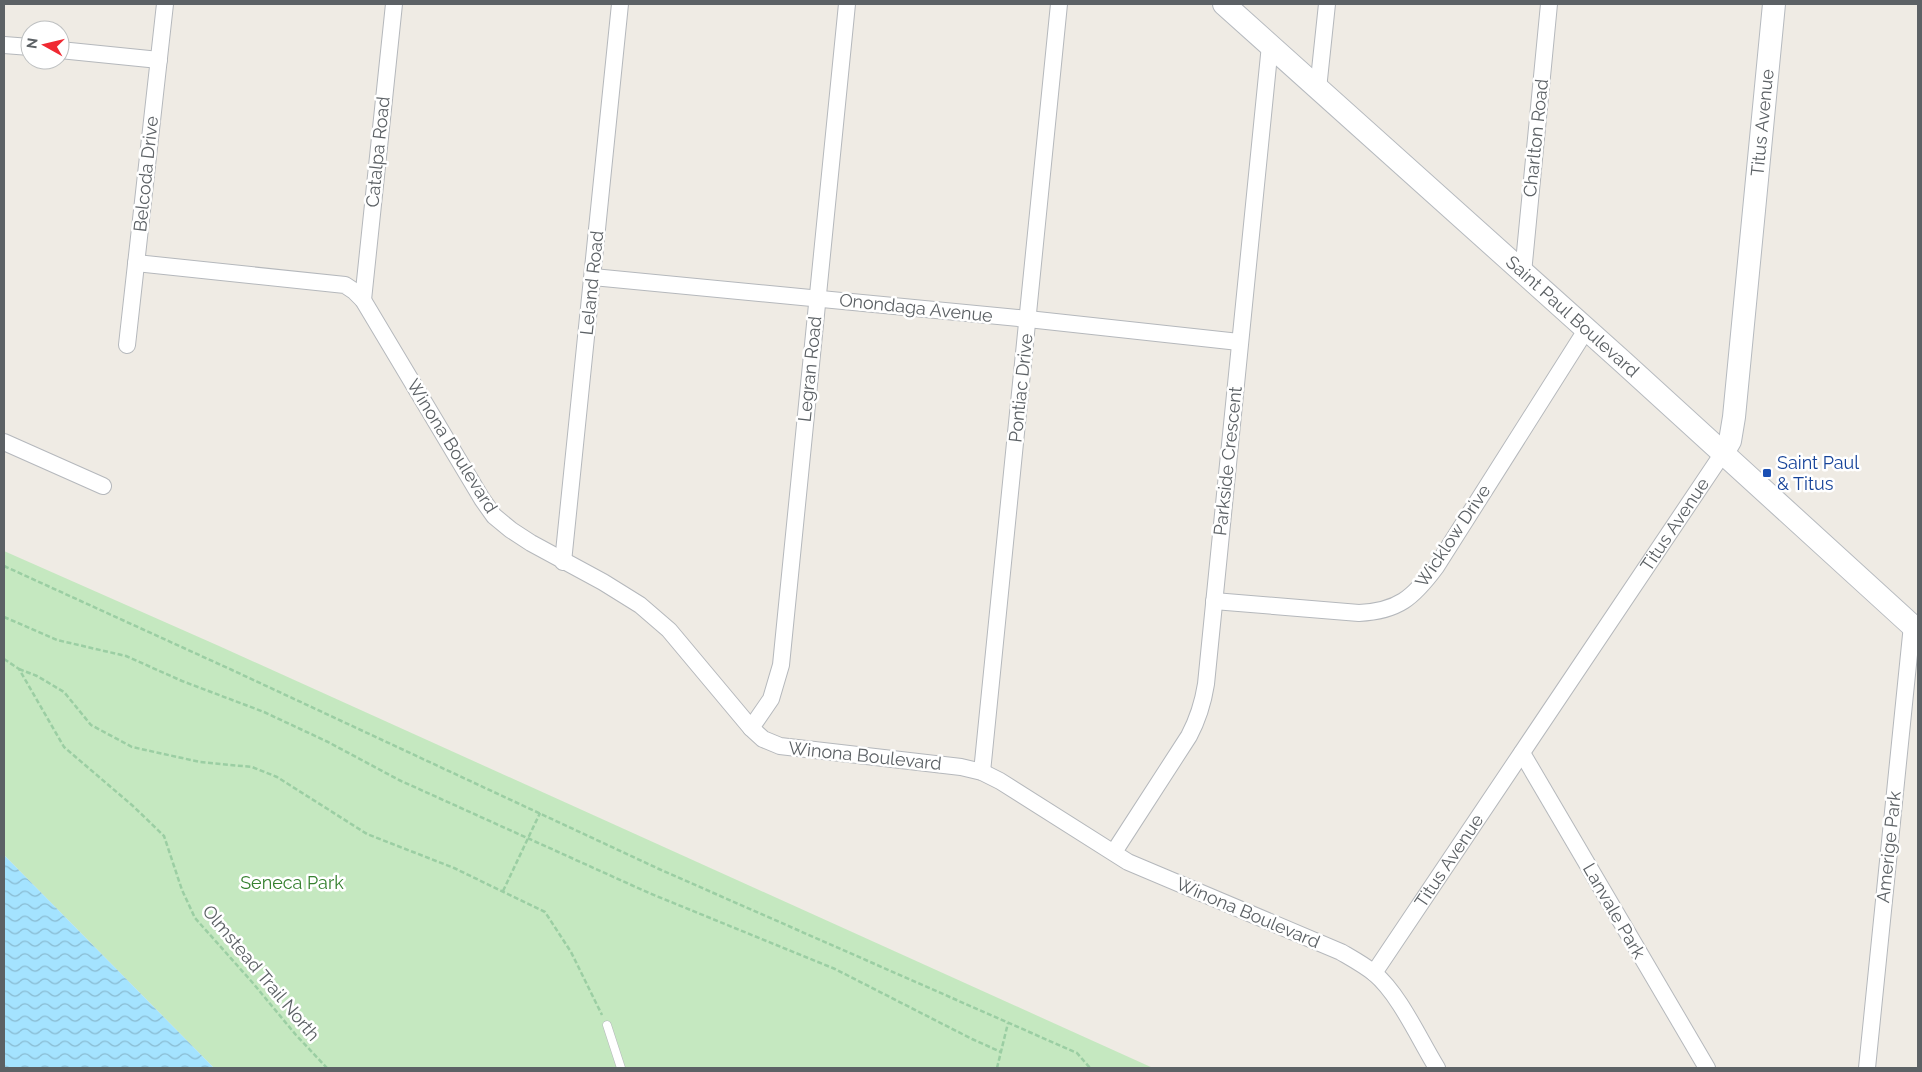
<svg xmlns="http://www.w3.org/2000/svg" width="1922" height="1072" viewBox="0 0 1922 1072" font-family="Raleway,sans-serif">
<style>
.green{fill:#c5e8c0}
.water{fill:url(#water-waves)}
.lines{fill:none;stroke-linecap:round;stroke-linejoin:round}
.service-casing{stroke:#b5b8bc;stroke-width:9}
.minor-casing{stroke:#b5b8bc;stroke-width:18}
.secondary-casing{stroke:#b6babf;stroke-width:24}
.path{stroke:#9bcea3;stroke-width:2.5;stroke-dasharray:5 2.5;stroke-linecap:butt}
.service{stroke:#fff;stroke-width:8}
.minor{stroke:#fff;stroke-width:16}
.secondary{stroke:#fff;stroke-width:22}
.transit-dot{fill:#1a4fb4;stroke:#fff;stroke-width:2}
.labels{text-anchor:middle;stroke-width:5;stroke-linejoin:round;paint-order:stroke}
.street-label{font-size:18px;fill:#5c6165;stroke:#fff}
.transit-label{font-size:18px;fill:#164399;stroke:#fff;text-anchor:start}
.park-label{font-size:18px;fill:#368130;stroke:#fff}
</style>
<defs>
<pattern id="water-waves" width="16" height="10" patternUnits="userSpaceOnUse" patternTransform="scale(1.25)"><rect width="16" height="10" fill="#a4e3ff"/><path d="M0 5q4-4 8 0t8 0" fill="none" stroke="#89bbd2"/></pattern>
</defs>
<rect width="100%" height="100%" fill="#efebe4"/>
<polygon class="green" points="4,551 219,646 1153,1068 214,1068 4,855"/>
<polygon class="water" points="4,855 214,1068 4,1068"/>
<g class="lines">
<g class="service-casing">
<polyline id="service" points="607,1025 621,1068"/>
</g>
<g class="minor-casing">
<g id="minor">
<polyline points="4,45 30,47"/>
<polyline points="60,50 159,60"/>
<polyline points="1318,89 1327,4"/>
<path d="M136,263l209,22 9,6 9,9 119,199 12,17 17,14 20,13 72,39 37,23 29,25 82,98 12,11 17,7 181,21 21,5 18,9 128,81 213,90c12,7 23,13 33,21 26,22 45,66 63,95"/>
<polyline points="1523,273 1549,4"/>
<polyline points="593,277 1028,319 1239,342"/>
<polyline points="363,300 394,4"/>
<polyline points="127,345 165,4"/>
<polyline points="4,442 103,486"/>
<polyline points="563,562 620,4"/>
<path d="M1214,601l145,12c39,-2 54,-15 77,-46l150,-237"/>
<polyline points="751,728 771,699 781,665 847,4"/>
<polyline points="1522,753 1707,1068"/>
<polyline points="982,772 1059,4"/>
<path d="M1114,852l75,-116c9,-17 14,-33 17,-52l64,-639"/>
<path id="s1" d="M1374,973l349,-520"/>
<polyline points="1867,1068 1912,625"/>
</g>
</g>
<g class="secondary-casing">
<g id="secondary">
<path id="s2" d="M1224,4l399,358 295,269"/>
<path id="s3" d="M1723,453l7,-12 4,-24 40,-413"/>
</g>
</g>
<g class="path">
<polyline points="4,566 232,670 659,869 1077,1053 1090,1068"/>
<polyline points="4,617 57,640 126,656 182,681 264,712 328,742 399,780 649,893 835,969 972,1039 1001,1052"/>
<polyline points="4,659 19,669 64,747 133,806 164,836 182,890 195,918 252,982 296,1035 327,1068"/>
<polyline points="19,669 37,676 64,692 91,725 132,747 200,762 252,767 277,777 367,834 454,868 545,912 571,952 602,1015"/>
<polyline points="503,891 540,813"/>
<polyline points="997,1068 1008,1023"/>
</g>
<use href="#service" class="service"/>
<use href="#minor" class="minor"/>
<use href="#secondary" class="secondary"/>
</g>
<rect class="transit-dot" x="1762" y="468" width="10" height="10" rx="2.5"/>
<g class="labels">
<g class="street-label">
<text dy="6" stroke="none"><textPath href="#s3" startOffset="334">Titus Avenue</textPath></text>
<text transform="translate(1536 138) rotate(-84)" y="6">Charlton Road</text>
<text transform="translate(378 152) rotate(-84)" y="6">Catalpa Road</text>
<text transform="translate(146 174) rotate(-84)" y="6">Belcoda Drive</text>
<text transform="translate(592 283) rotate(-84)" y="6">Leland Road</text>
<text transform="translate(916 308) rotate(6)" y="6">Onondaga Avenue</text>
<text dy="6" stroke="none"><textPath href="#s2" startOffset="468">Saint Paul Boulevard</textPath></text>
<text transform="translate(810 369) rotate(-84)" y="6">Legran Road</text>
<text transform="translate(1021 388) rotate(-84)" y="6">Pontiac Drive</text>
<text transform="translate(452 446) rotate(58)" y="6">Winona Boulevard</text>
<text transform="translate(1228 461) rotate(-84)" y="6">Parkside Crescent</text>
<text dy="6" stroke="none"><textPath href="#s1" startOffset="540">Titus Avenue</textPath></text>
<text transform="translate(1453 536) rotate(-56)" y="6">Wicklow Drive</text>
<text transform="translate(865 756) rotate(6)" y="6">Winona Boulevard</text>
<text transform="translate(1889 847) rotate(-84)" y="6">Amerige Park</text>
<text dy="6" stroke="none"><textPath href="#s1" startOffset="135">Titus Avenue</textPath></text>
<text transform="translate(1614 911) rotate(60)" y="6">Lanvale Park</text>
<text transform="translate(1248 913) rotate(23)" y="6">Winona Boulevard</text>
<text transform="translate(261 973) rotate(50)" y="6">Olmstead Trail North</text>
</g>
<g class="transit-label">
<text x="1777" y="469">Saint Paul<tspan x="1777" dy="21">&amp; Titus</tspan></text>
</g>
<g class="park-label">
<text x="292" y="889">Seneca Park</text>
</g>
</g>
<rect width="1922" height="1072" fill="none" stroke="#5c6165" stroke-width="10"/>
<g transform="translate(45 45) rotate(278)"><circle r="24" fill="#ffffff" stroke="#bec0c1"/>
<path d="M0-4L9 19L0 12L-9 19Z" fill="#f02932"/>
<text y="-8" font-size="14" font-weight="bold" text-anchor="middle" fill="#5c6165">N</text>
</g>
</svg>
